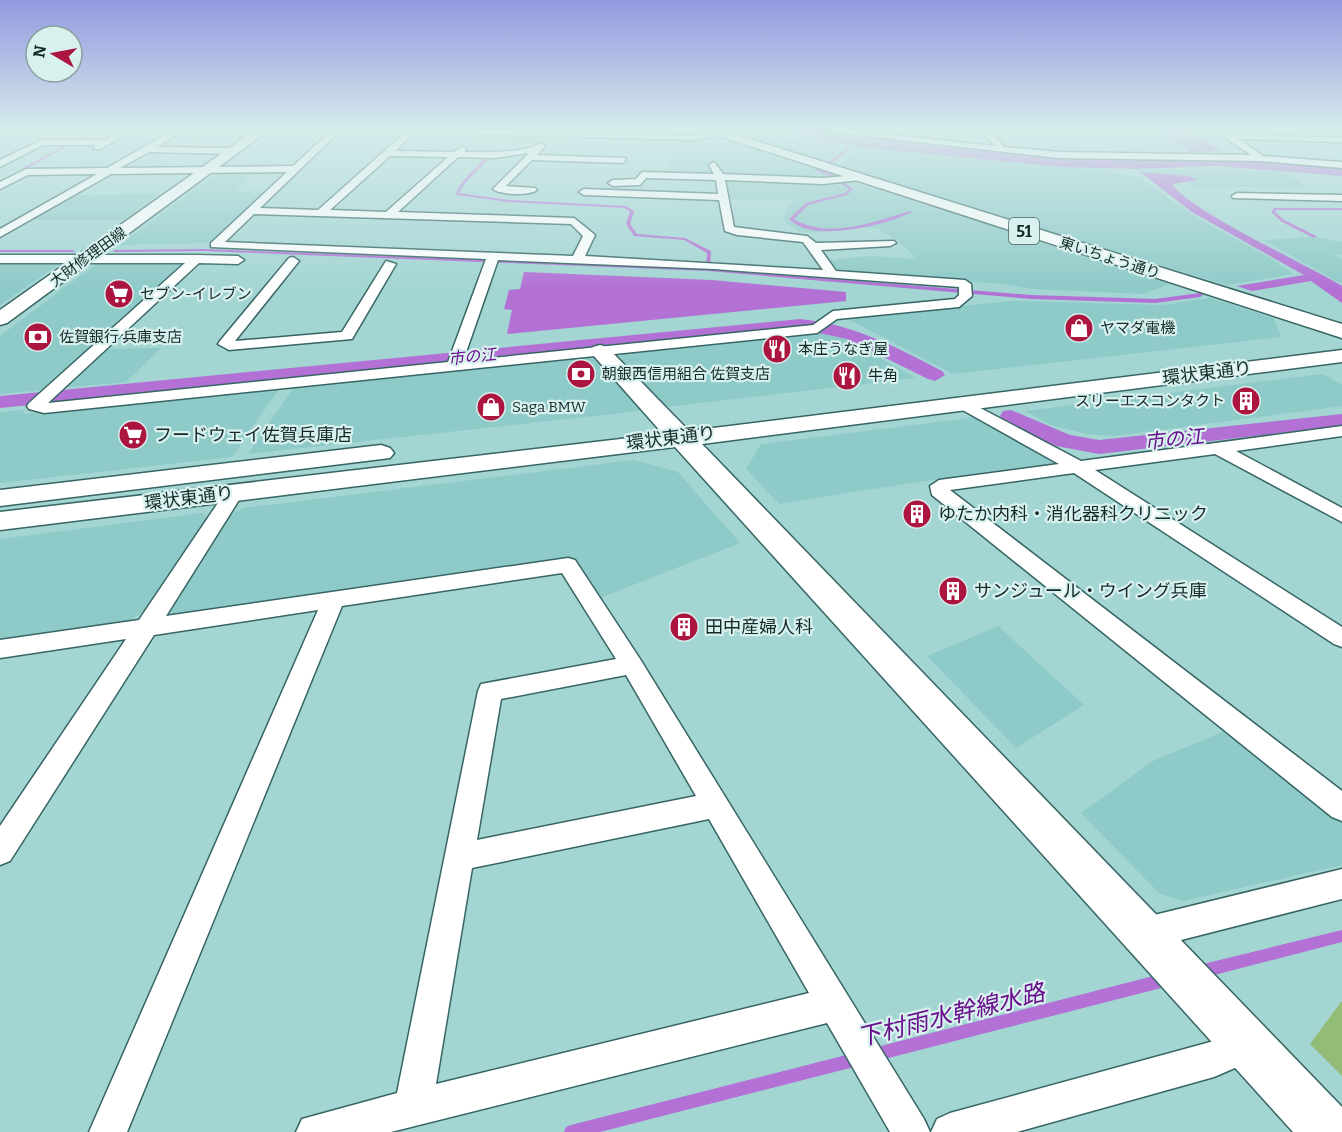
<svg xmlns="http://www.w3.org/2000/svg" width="1342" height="1132" viewBox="0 0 1342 1132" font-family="Bitter,'Noto Sans JP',serif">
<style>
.built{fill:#8ecac8}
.green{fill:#93bd76}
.water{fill:#b371d5}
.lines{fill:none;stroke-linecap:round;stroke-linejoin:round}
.stream{fill:#b371d5;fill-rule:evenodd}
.canal{fill:#b371d5;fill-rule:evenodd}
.river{fill:#b371d5;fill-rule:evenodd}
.street-casing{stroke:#366564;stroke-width:3}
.secondary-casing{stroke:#366564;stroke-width:3}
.primary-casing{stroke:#366564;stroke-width:3}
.street{fill:#fff;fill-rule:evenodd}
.secondary{fill:#fff;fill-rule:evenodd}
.primary{fill:#fff;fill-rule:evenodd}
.labels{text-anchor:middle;stroke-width:4.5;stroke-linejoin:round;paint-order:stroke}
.far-street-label{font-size:15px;fill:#142828;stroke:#d8f1ef}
.far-poi-label{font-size:15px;fill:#142828;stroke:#d8f1ef;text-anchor:start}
.shield{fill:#d8f1ef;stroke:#4f6464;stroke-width:1.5}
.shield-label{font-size:16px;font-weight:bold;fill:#142828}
.far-water-label{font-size:16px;font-style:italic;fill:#690e8c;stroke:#d8f1ef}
.street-label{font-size:18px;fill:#142828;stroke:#d8f1ef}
.poi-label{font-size:18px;fill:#142828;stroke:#d8f1ef;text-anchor:start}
.water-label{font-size:20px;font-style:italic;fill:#690e8c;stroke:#d8f1ef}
.near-water-label{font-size:24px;font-style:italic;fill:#690e8c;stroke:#d8f1ef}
</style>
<rect width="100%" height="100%" fill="#a3d5d3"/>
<g class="built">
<polygon points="183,130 252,130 241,138 173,136"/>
<polygon points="721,130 752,130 846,147 822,163"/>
<polygon points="653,137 691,139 716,137 1169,284 1144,294 1031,289 1005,284 835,272 827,261 868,256 917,259 899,242 877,228 854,227 815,233 800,232 782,219 794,200 722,199 719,177 665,176 672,155 646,153"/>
<polygon points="862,148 1100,170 1139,177 1192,215 1265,255 1294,274 1227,285 837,167"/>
<polygon points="1135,169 1286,172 1305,187 1198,187 1170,174 1140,172"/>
<polygon points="225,171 258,171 234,192 267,191 210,243 120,245 217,173"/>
<polygon points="158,194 123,220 31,220 74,195"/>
<polygon points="1315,237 1342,242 1342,254 1335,254 1342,259 1342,284 1264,240"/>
<polygon points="100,261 190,261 44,390 0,394 0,336"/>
<polygon points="0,262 54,262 59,264 0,305"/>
<polygon points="1210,298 1274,318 1281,337 953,374 844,317 1013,301 1162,305"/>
<polygon points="821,332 844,338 916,378 666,407 614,353"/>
<polygon points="161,348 126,382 59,388 103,349"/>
<polygon points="596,356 643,406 640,411 248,454 295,385"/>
<polygon points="1323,374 1342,385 1342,406 1114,436 1086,434 1051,425 1025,411"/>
<polygon points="281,386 232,457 0,483 0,412 24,410 23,414"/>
<polygon points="977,417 1063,464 917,482 779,504 746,469 761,444"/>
<polygon points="634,460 678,472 740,543 600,598 574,559 176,616 169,610 231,514 244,508"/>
<polygon points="202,513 209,518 147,610 125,623 0,641 0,539"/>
<polygon points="998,626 1084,705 1016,748 927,656"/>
<polygon points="1227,730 1342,822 1342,865 1183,901 1160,894 1081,813 1153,761"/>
</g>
<g class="green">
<polygon points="483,133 548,135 535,144 475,142"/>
<polygon points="1341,1002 1342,1002 1342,1076 1310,1044"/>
</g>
<g class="water">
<path d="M1157,130c31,0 39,2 64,21l-30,1z"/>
<path d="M1140,172l49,4 9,4 -26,4c17,27 136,81 170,102v17l-31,-22 -59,10 -15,-5 67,-11 -112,-63z"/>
<polygon points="524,272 712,280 846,292 846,301 507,334 512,310 504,309 509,290 520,289"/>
</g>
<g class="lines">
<g class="stream">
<polygon points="94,130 98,130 76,142 73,141"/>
<polygon points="68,143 71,144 28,168 51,167 52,169 23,170 21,169"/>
<polygon points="849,147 852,148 830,164 828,164 828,162"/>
<path d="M487,155l3,1c-9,14 -24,22 -31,37l50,7 117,6 8,5 -4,13 7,10 48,4 26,13 -1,18 321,26 124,4 45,-6 3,2 -3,2 -45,6 -124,-4 -323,-28 -504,-20 -89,1 -2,-1 2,-1 89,-1 502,19 1,-15 -23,-13 -50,-4 -8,-12 4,-13 -6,-3 -115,-6 -53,-7c4,-17 21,-25 31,-40z"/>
<polygon points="1260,162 1262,162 1266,169 1264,169"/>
<polygon points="64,167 104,167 106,168 104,169 63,169"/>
<path d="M816,168l18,7 19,14 -6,6 -39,10 -14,14c35,21 80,3 116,-8l2,1c-25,13 -84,26 -111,15 -4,-2 -9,-5 -12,-8l17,-16 39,-10 4,-4 -17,-12 -17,-7z"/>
<polygon points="1274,208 1342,208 1342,210 1276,210 1275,212 1284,220 1316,236 1316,237 1314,238 1282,222 1271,212"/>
<polygon points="0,250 73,250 75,251 73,252 0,252"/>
<polygon points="1342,930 1342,942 1199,979 1194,977 1192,972 1194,967 1199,965"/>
<polygon points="1169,972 1174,974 1176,979 1174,984 1169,986 873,1062 868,1060 866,1055 868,1050 873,1048"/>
<polygon points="858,1052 863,1054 865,1059 863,1064 858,1066 600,1132 564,1132 566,1127 571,1125"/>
</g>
<g class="canal">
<path d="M800,319c53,5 96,28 142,52l3,4 -10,6 -7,-2 -81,-40 -47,-10 -800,79v-12z"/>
<polygon points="1011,410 1070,435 1099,440 1342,414 1342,426 1099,454 1056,446 1003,421 1000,416 1003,411"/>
</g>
<polygon class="river" points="784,130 828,130 1061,155 1139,157 1217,154 1342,164 1342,176 1217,166 1139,169 1061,167 859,147 793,135"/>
<g class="street-casing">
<g id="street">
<polygon points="123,130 134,130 100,149 94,149 95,145 43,145 0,167 0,160 41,140 105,140"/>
<path d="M174,130h10l-27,17 77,1 4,3 -4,3 -85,-2 -29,16 173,-2 39,-36h9l-81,78 58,2 90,-80h9l-22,21 59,1 8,-6 4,3 -2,3c25,0 55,2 77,-9l4,3 -8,9 88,3 1,2 -4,3 -90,-3 -26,26 29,2 2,2c-8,6 -36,5 -44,-1l36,-36 -35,5 -36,-1 -60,55 176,6 21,17 -10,21 238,14 -20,-28 -66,-7 -12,-4 -6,-31 -135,-5 -5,-3 5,-3 134,5 -2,-14 -70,-2 -6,7 -27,1 -5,-3 5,-3 23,-1 6,-7 72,2 -5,-9 5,-3 9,12 100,4 34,-3 5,3 -2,2 -37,4 -98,-4 9,47 73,9 9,7 78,-2 2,2 -6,3 -69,4 15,21 129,9 6,4 1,12 -13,11 -122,12 -20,14 -773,80 -15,-4 -2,-3 2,-3 156,-140h-185v-8h197l41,1 6,4 -6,4 -39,-1 -151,140 400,-41 38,-103 -275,-12v-4l76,-71 -176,2 -111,63v-8l97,-55 -69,1 -28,14v-7l26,-13 81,-1zM390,156l58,1 -62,55 -56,-2zM254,214l317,10 12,12 -10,20 -348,-14zM498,260l216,9 245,18v8l-4,4 -122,12 -20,14 -350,36z"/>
<polygon points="478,130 691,136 720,133 724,135 691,140 480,134 476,132"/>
<polygon points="815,130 844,130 995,146 981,130 990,130 1004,147 1058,152 1251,155 1226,138 1208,130 1230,134 1342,138 1342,142 1239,139 1263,156 1342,162 1342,168 1261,161 1058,158"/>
<polygon points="1237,193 1342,195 1342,201 1233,198 1232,196"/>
<polygon points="293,257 299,261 235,341 342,332 386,261 396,264 352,339 229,350 218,344 220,341 289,258"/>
<polygon points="965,400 1081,461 1342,426 1342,436 1236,451 1342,508 1342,522 1215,454 1095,470 1342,627 1342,647 1334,644 1074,473 950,490 1342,791 1342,821 1332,817 932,495 930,486 939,480 1059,464 959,408 957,405 959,402"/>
<path d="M235,486l9,6 -78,124 402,-58 7,2 65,99 284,460 6,13h-40l-63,-109 -436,109h-95l6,-13 95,-26 81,-402 3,-7 135,-25 -54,-86 -220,33 -215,526h-38l229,-522 -164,25 -144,226 -10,4v-39l126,-187 -126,19v-18l139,-20 89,-132zM626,675l70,121 -219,44 24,-141zM709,819l100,174 -373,91 36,-216z"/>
<polygon points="1342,869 1342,899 1146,949 1135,944 1130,933 1135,922 1146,917"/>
<polygon points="1248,1027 1260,1033 1266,1045 1260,1057 1214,1077 1017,1132 931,1132 937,1119 950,1113 1214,1041"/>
</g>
</g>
<g class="secondary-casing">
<g id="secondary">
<polygon points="255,130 269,130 7,323 0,325 0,310"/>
<polygon points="600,345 607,347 689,431 1342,350 1342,362 702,444 1342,1107 1342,1132 1293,1132 675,447 0,530 0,512 663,434 593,355 590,351 593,347"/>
<polygon points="381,445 390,448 394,453 390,458 0,506 0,490"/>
</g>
</g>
<g class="primary-casing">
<polygon id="primary" points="701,130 721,130 1342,324 1342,338"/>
</g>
<use href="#street" class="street"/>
<use href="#secondary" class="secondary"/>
<use href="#primary" class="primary"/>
</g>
<linearGradient id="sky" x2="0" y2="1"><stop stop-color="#9399e0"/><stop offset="0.45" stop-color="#d6eceb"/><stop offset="1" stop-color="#d6eceb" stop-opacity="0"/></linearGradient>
<rect width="1342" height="289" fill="url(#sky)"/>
<defs>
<g id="supermarket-disc" transform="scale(1.5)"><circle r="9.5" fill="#ab153f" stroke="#d8f1ef"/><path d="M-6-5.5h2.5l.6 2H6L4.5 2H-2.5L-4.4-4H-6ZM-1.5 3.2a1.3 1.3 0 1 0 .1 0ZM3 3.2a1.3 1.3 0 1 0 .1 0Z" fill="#fff"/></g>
<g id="shop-disc" transform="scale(1.5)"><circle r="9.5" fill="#ab153f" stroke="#d8f1ef"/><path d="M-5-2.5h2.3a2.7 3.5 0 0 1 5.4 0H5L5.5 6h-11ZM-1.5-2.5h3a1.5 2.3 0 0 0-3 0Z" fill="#fff"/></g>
<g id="bank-disc" transform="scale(1.5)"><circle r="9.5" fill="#ab153f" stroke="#d8f1ef"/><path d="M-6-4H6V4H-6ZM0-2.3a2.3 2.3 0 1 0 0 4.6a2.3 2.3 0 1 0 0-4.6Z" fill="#fff"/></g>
<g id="restaurant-disc" transform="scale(1.5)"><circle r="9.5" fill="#ab153f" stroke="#d8f1ef"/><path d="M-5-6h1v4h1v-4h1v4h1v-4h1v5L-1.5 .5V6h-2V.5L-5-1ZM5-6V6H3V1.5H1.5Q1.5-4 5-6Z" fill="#fff"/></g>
<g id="building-disc" transform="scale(1.5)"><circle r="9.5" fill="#ab153f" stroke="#d8f1ef"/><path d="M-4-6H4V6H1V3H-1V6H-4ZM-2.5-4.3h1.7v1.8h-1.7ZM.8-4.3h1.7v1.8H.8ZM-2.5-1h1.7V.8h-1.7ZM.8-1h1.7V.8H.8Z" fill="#fff"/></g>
</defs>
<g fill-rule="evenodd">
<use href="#supermarket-disc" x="119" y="294"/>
<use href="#shop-disc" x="1079" y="328"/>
<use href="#bank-disc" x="38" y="337"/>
<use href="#restaurant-disc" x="777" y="349"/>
<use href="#bank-disc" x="581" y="374"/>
<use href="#restaurant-disc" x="847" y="376"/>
<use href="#building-disc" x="1246" y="401"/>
<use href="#shop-disc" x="491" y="407"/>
<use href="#supermarket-disc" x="133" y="435"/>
<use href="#building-disc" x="917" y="514"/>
<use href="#building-disc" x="953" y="591"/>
<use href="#building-disc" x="684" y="627"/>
</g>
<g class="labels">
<g class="far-street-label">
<text transform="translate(88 257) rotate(-36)" y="5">大財修理田線</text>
<text transform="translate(1110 258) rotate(18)" y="5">東いちょう通り</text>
</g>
<g class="far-poi-label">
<text x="140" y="299">セブン-イレブン</text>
<text x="1100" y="333">ヤマダ電機</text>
<text x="59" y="342">佐賀銀行 兵庫支店</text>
<text x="798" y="354">本庄うなぎ屋</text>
<text x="602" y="379">朝銀西信用組合 佐賀支店</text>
<text x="868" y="381">牛角</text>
<text x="1225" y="406" text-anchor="end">スリーエスコンタクト</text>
<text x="512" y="412">Saga BMW</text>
</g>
<rect class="shield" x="1009" y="218" width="30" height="26" rx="4.5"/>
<g class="shield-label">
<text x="1024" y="237">51</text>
</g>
<g class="far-water-label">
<text transform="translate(472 356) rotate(-6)" y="6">市の江</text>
</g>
<g class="street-label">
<text transform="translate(1207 373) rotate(-7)" y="6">環状東通り</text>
<text transform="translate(671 438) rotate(-7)" y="6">環状東通り</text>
<text transform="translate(189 498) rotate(-7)" y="6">環状東通り</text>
</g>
<g class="poi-label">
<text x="154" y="441">フードウェイ佐賀兵庫店</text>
<text x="938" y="520">ゆたか内科・消化器科クリニック</text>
<text x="974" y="597">サンジュール・ウイング兵庫</text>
<text x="705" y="633">田中産婦人科</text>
</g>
<g class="water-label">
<text transform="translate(1174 439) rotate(-6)" y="7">市の江</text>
</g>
<g class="near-water-label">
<text transform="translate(951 1015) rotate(-14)" y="8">下村雨水幹線水路</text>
</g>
</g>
<g transform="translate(54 54) rotate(280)"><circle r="28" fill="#d8f1ef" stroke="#8aa19f" stroke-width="1.5"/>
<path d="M0-4.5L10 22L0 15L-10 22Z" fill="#ab153f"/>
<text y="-9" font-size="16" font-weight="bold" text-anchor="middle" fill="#142828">N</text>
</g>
</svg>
